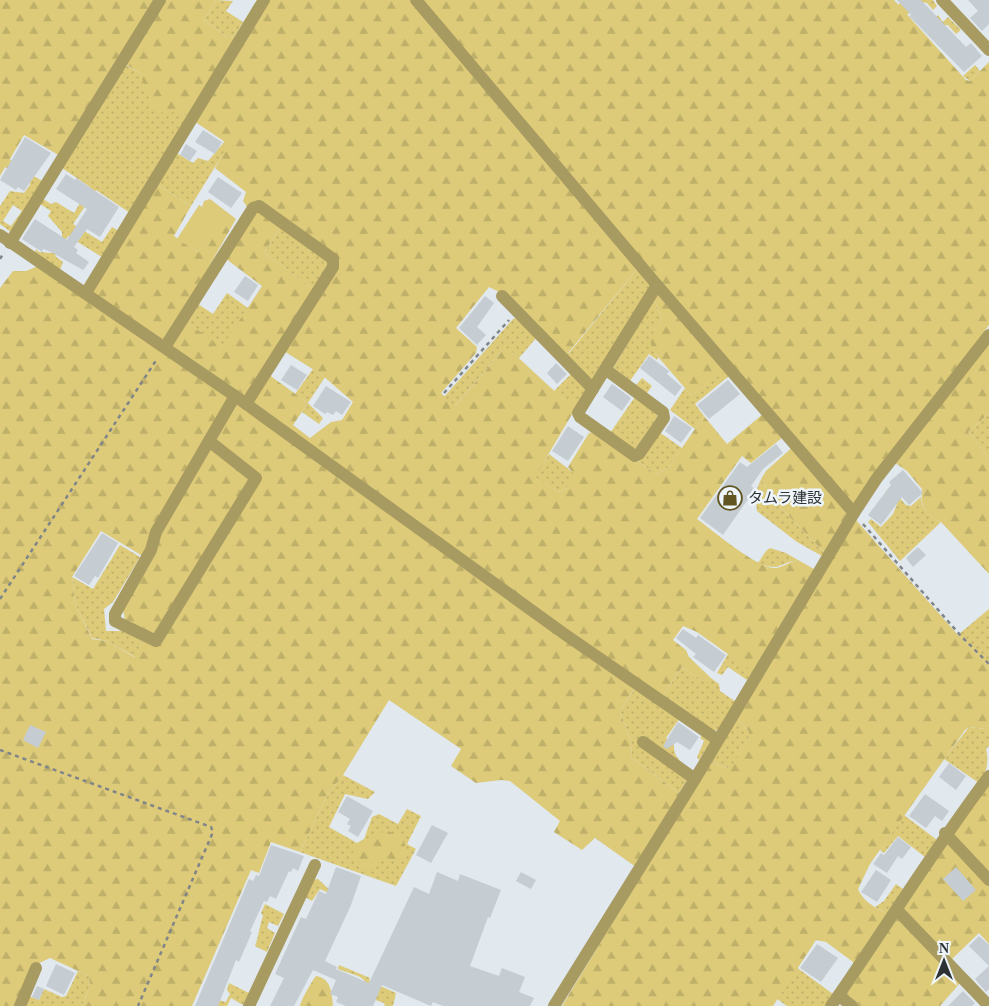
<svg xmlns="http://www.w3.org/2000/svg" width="989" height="1006" viewBox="0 0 989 1006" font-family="'Times New Roman','Noto Sans JP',serif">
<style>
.grass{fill:url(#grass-dots);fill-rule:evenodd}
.forest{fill:url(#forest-firs);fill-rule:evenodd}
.pitch{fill:#ddcb79}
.building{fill:#c5ccd2}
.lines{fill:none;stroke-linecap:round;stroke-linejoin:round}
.path{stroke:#808589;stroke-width:2.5;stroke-dasharray:4 4;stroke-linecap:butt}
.minor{stroke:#a89b61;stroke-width:12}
.labels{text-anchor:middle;stroke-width:5;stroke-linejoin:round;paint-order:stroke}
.poi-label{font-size:15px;fill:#2e3133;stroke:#eef6fc;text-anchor:start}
</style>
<defs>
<pattern id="grass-dots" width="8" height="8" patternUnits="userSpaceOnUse" patternTransform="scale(1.25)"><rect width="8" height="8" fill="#ddcb79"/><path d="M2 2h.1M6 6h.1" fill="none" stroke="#beaf69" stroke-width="1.8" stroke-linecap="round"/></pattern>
<pattern id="forest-firs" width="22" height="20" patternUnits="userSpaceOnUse" patternTransform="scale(1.25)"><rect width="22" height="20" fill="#ddcb79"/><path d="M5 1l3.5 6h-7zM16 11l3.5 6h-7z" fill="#beaf69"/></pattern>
</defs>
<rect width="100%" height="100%" fill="#e1e8ee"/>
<g class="grass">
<polygon points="216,0 233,1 226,11 243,22 234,37 229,38 204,20"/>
<polygon points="903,0 933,0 937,6 933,10 927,3 922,2 907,15 898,5"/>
<polygon points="938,15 943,22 948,17 961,30 956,34 948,25 925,27"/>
<polygon points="126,65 140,73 172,111 179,111 189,117 130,213 96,190 73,224 102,242 112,227 119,231 102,257 68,236 55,256 63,262 60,270 35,253 36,249 39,252 52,253 62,238 62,232 48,216 51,211 40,204 43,199 51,204 56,202 74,213 90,187 62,168"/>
<polygon points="975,65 980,71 970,81 963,76"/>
<polygon points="225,141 229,144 191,206 156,184 175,152 193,163 198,158 208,161"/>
<path d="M10,159l3,5 31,18 -32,51 -12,-9v-18l10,-15 14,2 6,-8v-4l-25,-14zM13,205l9,6 -11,15 -8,-5z"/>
<polygon points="282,225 330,260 316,291 264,253"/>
<polygon points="638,268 652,284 595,379 591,380 562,353 569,353"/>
<polygon points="227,293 248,308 222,348 186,322 198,304 213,314"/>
<path d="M654,300l8,18c-8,15 -17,25 -4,39l-1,3 -8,-6 -19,27 -17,-13z"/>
<polygon points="518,318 537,337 519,358 508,349 503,350 454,407 444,397 513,319"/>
<polygon points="313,369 325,377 308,403 323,418 319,424 302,412 308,403 295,394"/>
<polygon points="725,371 729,376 695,404 704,416 695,429 670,410 685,388 691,395"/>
<polygon points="573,372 587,390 578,404 565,401 554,391"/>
<polygon points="642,378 652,386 647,393 636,385"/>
<polygon points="635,397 656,412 658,417 636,448 632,449 610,433"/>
<polygon points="989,413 989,458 968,432"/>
<polygon points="659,432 682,448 668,468 656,474 638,462"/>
<polygon points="549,454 575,474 567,488 558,492 534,477"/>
<polygon points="761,479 776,503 824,552 822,556 797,542 757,511 755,494"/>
<path d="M890,487l16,18 5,1 10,-9c0,12 9,21 20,25l-41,39 -32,-39 3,-3 10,8 12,-13 4,-10 -11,-13z"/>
<polygon points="120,545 140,557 113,602 104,609 106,631 127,631 143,641 135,657 107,641 92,638 75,604 72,577 93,589"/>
<path d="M770,548l16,5 12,7c-20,3 -16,12 -40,3l8,-12z"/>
<polygon points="989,609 989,667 958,635"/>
<polygon points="728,654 753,671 747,680 728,667 722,675 717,673"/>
<polygon points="682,667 706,683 711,678 719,684 720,691 736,702 718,730 712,731 662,697"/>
<path d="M636,687l44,31 -14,20 8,7c-1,14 10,18 19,26l-14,22 -48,-36 1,-12 -12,-34z"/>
<polygon points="736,716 749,732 749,737 733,766 727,768 708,761"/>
<path d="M969,727l15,2 5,3v14l-3,3c3,11 1,25 -7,34l-35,-24z"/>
<polygon points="703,734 711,742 699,760 697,757 704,741 700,738"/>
<polygon points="343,775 375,792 368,799 345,794 329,827 357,843 364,839 372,817 379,814 398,824 407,809 421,816 407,844 416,849 396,886 300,852 328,794"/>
<polygon points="904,815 937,840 925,857 898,836 884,853 880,850"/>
<polygon points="318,879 337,897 320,889 312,901 303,896 311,880"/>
<polygon points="896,884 903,889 887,914 875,907 884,901"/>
<path d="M265,904l19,10 -6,12 -9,-4 -2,6 8,5 -8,19 -12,-6c4,-11 4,-19 8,-30l-2,-3z"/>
<path d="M339,965l31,13 -1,3 27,12 -3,13h-8l-1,-3 -14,-5c-1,-24 -13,-21 -32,-29z"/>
<polygon points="796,967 833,994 825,1006 787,1006 777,999"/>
<polygon points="78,971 89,976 90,986 82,1006 25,1006 29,996 39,1000 44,989 62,997 66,996"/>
<polygon points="229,983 249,993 243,1005 231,998 227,1006 216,1006 218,1000 226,1002 230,994 227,990"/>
</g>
<g class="forest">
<path d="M0,0h216l-12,20 25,18 5,-1 23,-37h637l72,80 4,1 19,-19v263l-6,8 6,7v73l-21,19 21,26v116l-48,-52c-16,-6 -21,-16 -19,-33l-15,-18 -19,-13 -40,53 110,124 31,32v65l-5,-3 -15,-2 -4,3 -95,134 -12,25c6,15 25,23 39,29l92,-143v169l-10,-11 -27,26 8,24 -20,23h-91l-8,-6 13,-33 -1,-5 -27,-20 -10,-2 -43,66h-211l81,-134 -48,-34 -13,12 -28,-18 6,-11 -50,-40 -9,-1 -25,3 -25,-17 10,-17 -72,-49 -46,75 -15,19 -28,58 -29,-10 -12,31 -8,-3 -59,136h-110l8,-20 -1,-10 -39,-18 -15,7 -18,41h-17v-718l13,-17h13l12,-5 45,20 73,-102 35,22 -17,30 24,16 21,-33 -17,-12 2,-6 6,-2 26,20 -54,95 4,8 36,25 40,-61 -36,-27 26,-45 -9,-13 3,-9 -31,-24 13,-24 -49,-33 -15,3 -13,-9 -11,-32 -18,-11 -62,94 -36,-21 -24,41zM282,225l48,35 -15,30 -51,-37zM638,268l24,19 -8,13 8,18 -12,21 2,11 39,45 42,-29 64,77 -31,28 -5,8 15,24 48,49 -10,17 -16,-9c-9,1 -16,9 -25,8 -17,-1 -61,-38 -76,-49l45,-63 9,7 32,-26 -20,-23 -36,30 -23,-28 -36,52 -12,6 -62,-42 -5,1 -21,34 6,7 -7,14 -9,4 -23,-15 43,-73 -6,-4 -7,1 -57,-53 -5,2 -48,56 -14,-13 35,-40 1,-6 -21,-19 33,-41 12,6 61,60h6zM279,348l43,27 31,27 -11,18 -11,2 -21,16 -17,-13 15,-22 -43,-31zM101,531l40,24 9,8 -27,46 4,22 16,10 -9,16 -27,-16 -15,-2 -17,-35 -3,-27zM683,626l14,6 63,45 -24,39 13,16v5l-16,28 -6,3 -19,-7 -29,32 -48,-36 1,-12 -12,-34 19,-29 23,15 20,-30 25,17 4,-6 -22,-21 -3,-7 -13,-10z"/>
<path d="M388,831l15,6 4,18 -3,7 -17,-4 -16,6 -1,5h-10l-8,-15c6,-13 22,-20 36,-23z"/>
<path d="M316,976c15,2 16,17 17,30h-33c0,-4 13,-27 16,-30z"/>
</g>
<polygon class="pitch" points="199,205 220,219 198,252 177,239"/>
<g class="building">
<polygon points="897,0 921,0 966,47 971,43 982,56 964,72 909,16 911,15"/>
<polygon points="968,0 989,0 989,24 982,31 970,18 978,11"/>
<polygon points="203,130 222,142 215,154 195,142"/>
<polygon points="25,137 51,153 24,191 18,187 16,190 0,180"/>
<polygon points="186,144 197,151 190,161 180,155"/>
<polygon points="66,174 75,180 76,178 119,207 100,237 87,229 74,247 78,250 76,253 89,262 83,270 51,252 43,249 42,252 22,239 35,219 67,240 87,209 56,189"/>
<polygon points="218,177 242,193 231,208 208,192"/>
<polygon points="245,276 258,285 248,301 234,292"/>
<polygon points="485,296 494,303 477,327 486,335 477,345 459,328"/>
<polygon points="649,356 669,371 667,374 682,387 675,396 640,368"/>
<polygon points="556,363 567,374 557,384 547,373"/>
<polygon points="291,365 307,375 297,390 281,380"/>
<polygon points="728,380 740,394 709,419 697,405"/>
<polygon points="612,384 631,398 622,411 603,397"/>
<polygon points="326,386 351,402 342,415 336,411 333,415 327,412 325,414 313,406"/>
<polygon points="674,416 692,428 681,443 665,431"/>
<polygon points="568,426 584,437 568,461 552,451"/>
<polygon points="776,444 783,453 763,469 751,486 755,489 723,535 700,518 740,462 747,467"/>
<polygon points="903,470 923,493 909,505 902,497 881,525 868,515 891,485 889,482"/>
<polygon points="102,533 118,543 98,578 95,576 89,585 74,576"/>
<polygon points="918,547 926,555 913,567 906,558"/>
<polygon points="683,629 696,638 698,635 726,655 714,672 693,657 696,654 676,638"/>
<polygon points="678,722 699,737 690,750 677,742 667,749 663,746"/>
<polygon points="30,725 46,732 38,748 23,740"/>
<polygon points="949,763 966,776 956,790 939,777"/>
<polygon points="925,794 949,811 942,821 935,816 926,828 909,816"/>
<polygon points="347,796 373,811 358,837 348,831 351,826 347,824 350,819 338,812"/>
<polygon points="432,825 448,833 431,863 416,855"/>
<polygon points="898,837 911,847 902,859 898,856 887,873 873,864 881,853 884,855"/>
<polygon points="271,845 304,856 298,871 293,868 291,872 289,871 276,899 270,896 267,902 264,901 250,931 252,932 239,962 236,960 218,1006 195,1006 249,879 253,881 256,875 259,876"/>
<polygon points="336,867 361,876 351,905 325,961 337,967 336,969 369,983 414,887 429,894 437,872 458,881 460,874 501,890 490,918 488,917 470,966 499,976 502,968 525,977 519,992 534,998 530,1006 443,1006 433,1002 431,1006 382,985 373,1006 346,1006 336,1002 338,997 330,994 336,980 313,970 294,1006 270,1006 284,978 275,974 295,930 301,917 306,919 319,891 326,894"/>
<polygon points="956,867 976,890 963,901 943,879"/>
<polygon points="876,870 891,880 877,902 861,892"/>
<polygon points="521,872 536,880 531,889 516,881"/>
<polygon points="979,936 989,945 989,966 969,946"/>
<polygon points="817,944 838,958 821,982 800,968"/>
<polygon points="56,964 75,973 64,995 46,986"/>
<polygon points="989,966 989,989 986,992 975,979"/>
<polygon points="37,986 44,989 39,1000 32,997"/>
<polygon points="963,991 975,1003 972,1006 948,1006"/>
</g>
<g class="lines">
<g class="path">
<polyline points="0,259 4,252"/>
<polyline points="444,393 509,320"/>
<polyline points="863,524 961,636 989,664"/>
<polyline points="0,599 157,359"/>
<polyline points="0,750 211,827 213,832 138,1006"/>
</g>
<g class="minor">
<polyline points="416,0 657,285 854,513"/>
<polyline points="942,0 989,50"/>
<polyline points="0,235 235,396 563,633 718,740"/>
<polyline points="10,243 160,0"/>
<polyline points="86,293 264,0"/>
<polyline points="502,296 593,389"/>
<polyline points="165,347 253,208 259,206 333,259 333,267 246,404"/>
<polyline points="605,369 663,412 664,418 639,454 635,456 580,417 578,413 657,285"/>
<polyline points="209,441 256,478 156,641 115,621 115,614 151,550 156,532 235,396"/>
<polyline points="643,742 695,779"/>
<polyline points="945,833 989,880"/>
<polyline points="897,910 989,1006"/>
<polyline points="839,996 852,1006"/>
<polyline points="20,1006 36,968"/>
<polyline points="249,1006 315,865"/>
<polyline points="554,1006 695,779 854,513 877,478 989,335"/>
<path d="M831,1006c54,-77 102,-156 158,-230"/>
</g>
</g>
<defs>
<g id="shop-ring" transform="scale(1.25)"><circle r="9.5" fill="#eef6fc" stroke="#615522" stroke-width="1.5"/><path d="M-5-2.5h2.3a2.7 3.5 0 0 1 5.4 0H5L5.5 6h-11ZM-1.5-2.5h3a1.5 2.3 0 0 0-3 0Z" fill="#615522"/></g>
</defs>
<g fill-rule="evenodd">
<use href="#shop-ring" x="730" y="498"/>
</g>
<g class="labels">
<g class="poi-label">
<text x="748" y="503">タムラ建設</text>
</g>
</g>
<g transform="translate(944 961)" stroke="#eef6fc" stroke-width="4" paint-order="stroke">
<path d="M0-4L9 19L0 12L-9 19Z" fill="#2e3133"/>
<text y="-8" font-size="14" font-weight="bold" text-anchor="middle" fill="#2e3133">N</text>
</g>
</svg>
